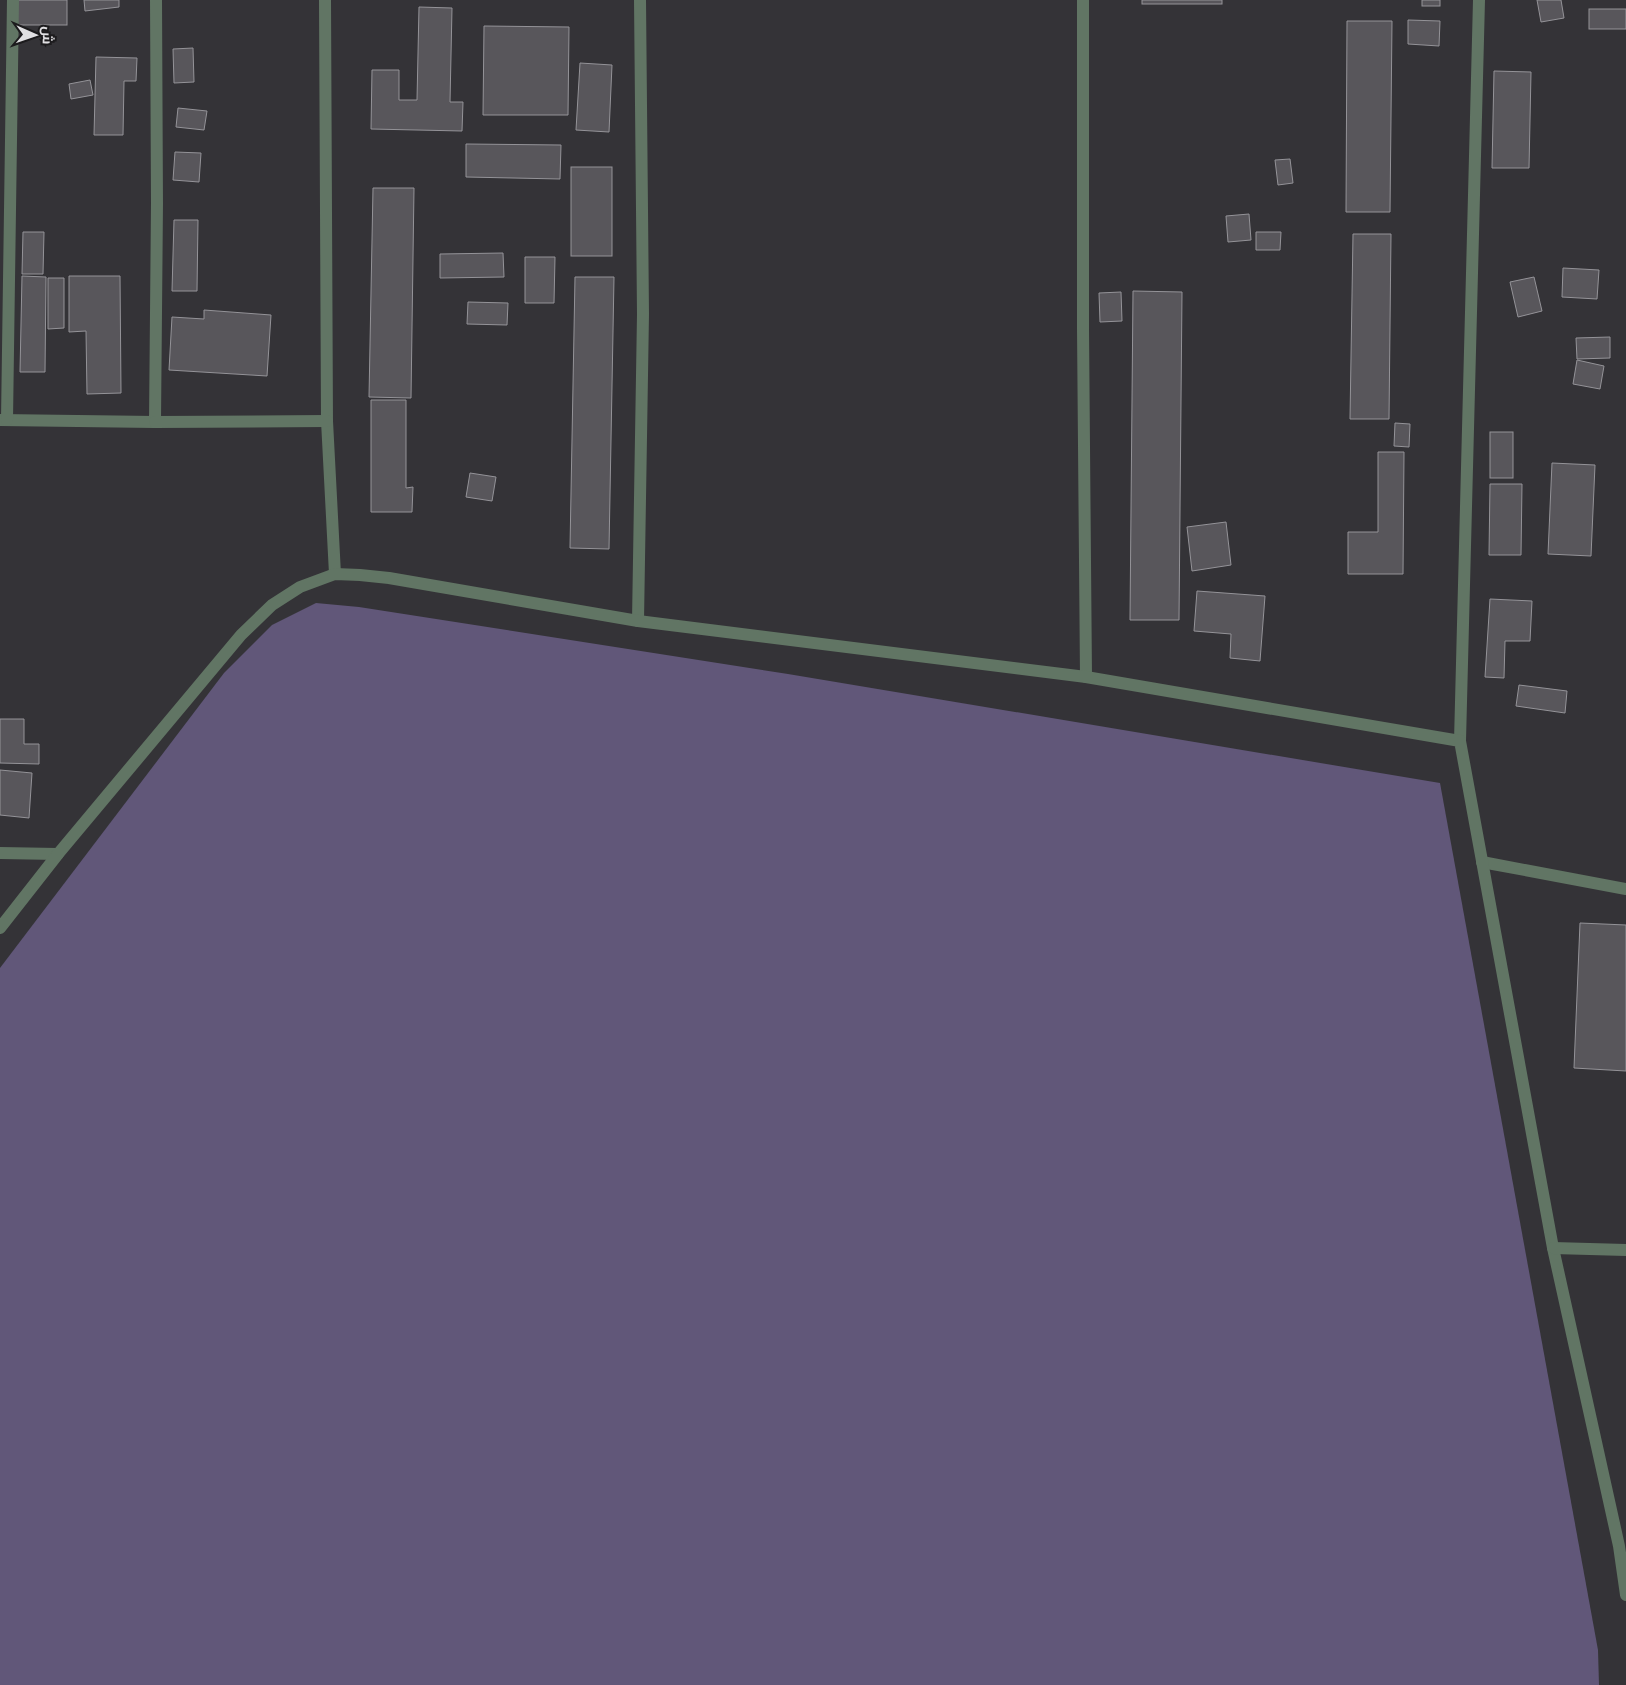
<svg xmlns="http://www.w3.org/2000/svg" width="1626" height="1685" viewBox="0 0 1626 1685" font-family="Lato,Cairo,sans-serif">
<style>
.green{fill:#615779}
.building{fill:#58565b;stroke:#949398}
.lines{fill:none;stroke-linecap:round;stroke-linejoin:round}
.minor{stroke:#617564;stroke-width:12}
</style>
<rect width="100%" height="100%" fill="#343337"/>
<polygon class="green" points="316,603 359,607 788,674 1440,783 1598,1650 1599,1685 0,1685 0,968 224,673 272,625"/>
<g class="building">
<rect x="8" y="0" width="59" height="25"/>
<polygon points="84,0 119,0 119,7 85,11"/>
<rect x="1142" y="0" width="80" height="4"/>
<rect x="1422" y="0" width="18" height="6"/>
<polygon points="1537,0 1561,0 1564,18 1541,22"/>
<polygon points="419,7 452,8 450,102 463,102 462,131 371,129 372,70 399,70 399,100 417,100"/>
<rect x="1589" y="9" width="37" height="20"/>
<polygon points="1408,20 1440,21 1439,46 1408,44"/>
<polygon points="1347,21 1392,21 1390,212 1346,212"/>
<polygon points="484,26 569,27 568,115 483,115"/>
<polygon points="193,48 194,82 174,83 173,49"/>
<polygon points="96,57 137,58 136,81 124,81 123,135 94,135"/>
<polygon points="580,63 612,65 609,132 576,130"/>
<polygon points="1494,71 1531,72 1529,168 1492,168"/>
<polygon points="90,80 93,95 71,99 69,84"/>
<polygon points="178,108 207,111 204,130 176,127"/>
<polygon points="466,144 561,145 560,179 466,177"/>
<polygon points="175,152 201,153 199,182 173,180"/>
<polygon points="1290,159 1293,183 1278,185 1275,160"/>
<rect x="571" y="167" width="41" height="89"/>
<polygon points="373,188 414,188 411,398 369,397"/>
<polygon points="1249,214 1251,240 1228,242 1226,216"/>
<polygon points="174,220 198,220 197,291 172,291"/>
<polygon points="23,232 44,232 43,274 22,274"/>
<polygon points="1256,232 1281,232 1280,250 1256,250"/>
<polygon points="1353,234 1391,234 1389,419 1350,419"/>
<polygon points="503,253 504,277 440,278 440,254"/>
<polygon points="525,257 555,257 554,303 525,303"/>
<polygon points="1563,268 1599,270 1597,299 1562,297"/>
<polygon points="22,276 46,277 45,372 20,372"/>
<polygon points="69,276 120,276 121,393 87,394 86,331 69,332"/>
<polygon points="575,277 614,277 609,549 570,548"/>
<polygon points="1534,277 1542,311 1518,317 1510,282"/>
<polygon points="48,278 64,278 64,328 48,329"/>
<polygon points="1133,291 1182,292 1179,620 1130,620"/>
<polygon points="1121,292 1122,321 1100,322 1099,293"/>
<polygon points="468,302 508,303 507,325 467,324"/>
<polygon points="204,310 271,315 267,376 169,370 172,317 204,319"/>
<polygon points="1610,337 1610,358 1577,359 1576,338"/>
<polygon points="1577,360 1604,366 1600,389 1573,384"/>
<polygon points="371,400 406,400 406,488 413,487 412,512 371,512"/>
<polygon points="1395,423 1410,424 1409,447 1394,446"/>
<rect x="1490" y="432" width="23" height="46"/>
<polygon points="1378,452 1404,452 1403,574 1348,574 1348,532 1378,532"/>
<polygon points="1552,463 1595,465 1591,556 1548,554"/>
<polygon points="470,473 496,477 492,501 466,497"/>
<polygon points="1490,484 1522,484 1521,555 1489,555"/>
<polygon points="1226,522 1231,565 1192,571 1187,527"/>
<polygon points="1197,591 1265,596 1260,661 1230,658 1231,634 1194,631"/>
<polygon points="1490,599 1532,601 1530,641 1505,641 1504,678 1485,677"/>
<polygon points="1519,685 1567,691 1565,713 1516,706"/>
<polygon points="0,719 24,719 24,744 39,744 39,764 0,763"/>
<polygon points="0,770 32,773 29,818 0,815"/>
<polygon points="1580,923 1626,925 1626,1071 1574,1068"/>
</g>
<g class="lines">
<g class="minor">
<polyline points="325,0 327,421 335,574"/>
<polyline points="1083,0 1083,329 1086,677"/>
<polyline points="0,420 155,422 157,203 156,0"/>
<polyline points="7,420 13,0"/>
<polyline points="155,422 327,421"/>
<polyline points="638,621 643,314 640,0"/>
<polyline points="1460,741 1479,0"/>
<polyline points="0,853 58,854"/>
<polyline points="1482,862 1626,889"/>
<polyline points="0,928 58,854 241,635 272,605 300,587 335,574 360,575 389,578 638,621 1086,677 1460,741 1553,1248 1619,1546 1626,1595"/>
<polyline points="1553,1248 1626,1250"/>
</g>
</g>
<g transform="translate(35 35) rotate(92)" stroke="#1c1b1d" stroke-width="4" paint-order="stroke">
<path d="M0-4L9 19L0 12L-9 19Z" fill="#e0dfe2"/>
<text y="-8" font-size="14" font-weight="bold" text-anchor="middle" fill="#e0dfe2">ش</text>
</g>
</svg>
